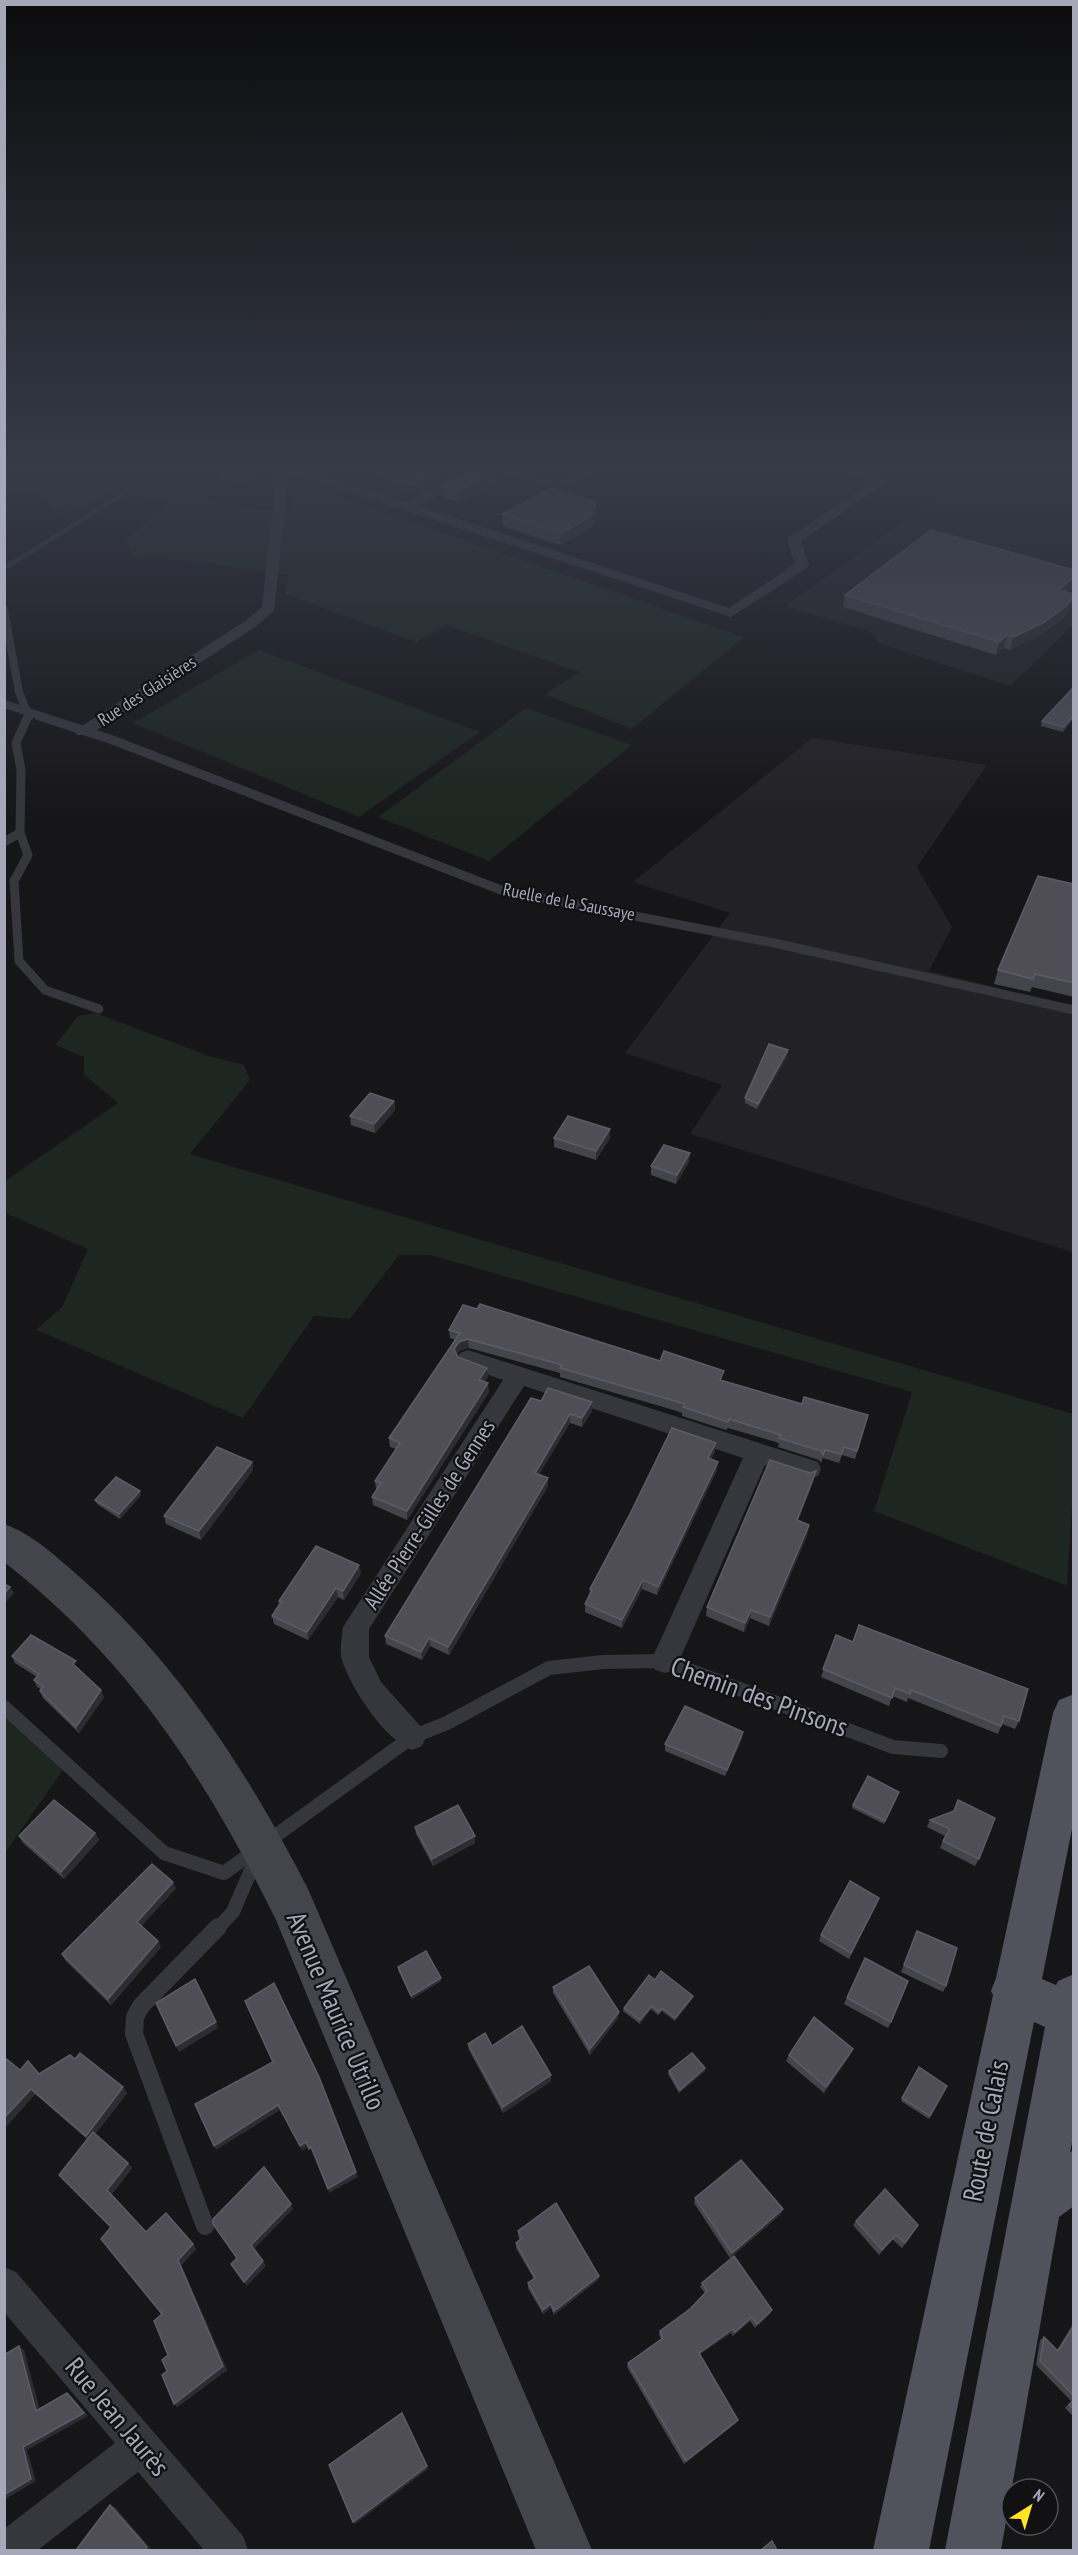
<svg xmlns="http://www.w3.org/2000/svg" width="1078" height="2555" viewBox="0 0 1078 2555" font-family="'PT Sans Narrow',sans-serif">
<style>
.built{fill:#222125}
.green{fill:#1d2620}
.lines{fill:none;stroke-linecap:round;stroke-linejoin:round}
.stream{stroke:#2a313d;stroke-width:4.5}
.service-far3{stroke:#36363d;stroke-width:8}
.service-far2{stroke:#36363d;stroke-width:9}
.service-far1{stroke:#36363d;stroke-width:14}
.service{stroke:#36363d;stroke-width:18}
.minor{fill:#36363d;fill-rule:evenodd}
.secondary{fill:#44444d;fill-rule:evenodd}
.primary{fill:#52525c;fill-rule:evenodd}
.wall{fill:#44444b}
.shaded-wall{fill:#2d2c32}
.building{fill:#4f4e57;stroke:#5c5c66;stroke-width:1.5}
.labels{text-anchor:middle;stroke-width:4.5;stroke-linejoin:round;paint-order:stroke}
.far-street-label{font-size:18px;fill:#a6a8b9;stroke:#111013}
.street-label{font-size:22px;fill:#a6a8b9;stroke:#111013}
.near-street-label{font-size:27px;fill:#a6a8b9;stroke:#111013}
</style>
<rect width="100%" height="100%" fill="#161518"/>
<g class="built">
<polygon points="311,465 464,465 396,498 306,470"/>
<polygon points="881,465 1073,465 1073,625 1010,686 880,644 871,632 785,606 954,486"/>
<polygon points="812,738 987,765 917,867 952,927 929,971 1073,1006 1073,1252 690,1134 722,1085 625,1053 730,913 633,882"/>
</g>
<g class="green">
<polygon points="5,465 103,465 144,485 256,510 291,509 301,484 744,637 632,729 545,694 579,672 447,625 416,642 285,594 288,575 197,561 134,558 126,540 170,502 116,489 66,516 31,490 5,494"/>
<polygon points="259,650 480,732 359,817 133,723"/>
<polygon points="526,708 632,745 489,861 378,817"/>
<polygon points="96,1013 209,1056 244,1065 250,1080 190,1154 1073,1414 1073,1488 1067,1586 874,1511 912,1392 430,1255 399,1255 350,1319 314,1316 243,1418 36,1330 62,1307 88,1249 5,1213 5,1181 118,1103 84,1075 84,1057 55,1045 78,1016"/>
<polygon points="5,1713 65,1767 5,1853"/>
</g>
<g class="lines">
<polyline class="stream" points="8,566 147,479"/>
<g class="service-far3">
<polyline points="4,610 19,692 29,717"/>
<polyline points="4,704 44,717"/>
</g>
<g class="service-far2">
<polyline points="28,716 16,743 21,770 20,833 28,855 14,881 19,961 45,990 99,1009"/>
<polyline points="39,716 110,739 501,890 774,943 1074,1010"/>
<polyline points="4,842 20,833"/>
</g>
<g class="service-far1">
<polyline points="4,1707 164,1853 224,1873 412,1737 447,1723 549,1668 603,1662 665,1661 893,1747 941,1751"/>
<polyline points="217,1929 233,1912 257,1856"/>
</g>
<polyline class="service" points="205,2226 134,2034 135,2017 141,2006 218,1927"/>
<g class="minor">
<path d="M277,465h15l114,37c29,-14 65,-44 98,-36 15,3 30,11 45,13 21,3 35,-14 57,-14l-38,21 -20,1 -50,-15h-14l-66,34 311,102 66,-44 -8,-24 2,-3 84,-55 -44,-17h19l34,10 4,8 -85,58 8,24 -2,3 -76,49 -442,-145 -15,139 -19,16 -166,108h-12l-2,-3 2,-3 168,-108 17,-14z"/>
<path d="M468,1350l341,109 9,3 3,7 -3,7 -9,3 -44,-14 -90,205 -10,3 -10,-3 -4,-9 92,-203 -219,-72 -155,243v28l12,25 41,46 4,9 -4,9 -10,4c-27,-10 -62,-63 -70,-90 -3,-10 0,-23 1,-33l160,-247 -43,-15 -4,-6 4,-6z"/>
<polygon points="4,2267 16,2272 243,2536 248,2550 204,2550 138,2472 38,2550 4,2550 4,2529 115,2443 4,2312"/>
</g>
<path class="secondary" d="M4,1524c29,10 55,35 78,55 98,87 166,194 226,310l284,661h-56l-260,-630c-69,-140 -146,-260 -272,-358z"/>
<polygon class="primary" points="1074,1694 1074,1819 1042,1979 1056,1985 1058,1981 1074,1974 1074,2133 1070,2152 1074,2150 1074,2206 1059,2217 1001,2550 945,2550 1045,2027 1034,2022 929,2550 873,2550 993,1995 991,1991 996,1978 1053,1713 1059,1700"/>
</g>
<g class="wall">
<polygon points="267,465 249,483 220,479 219,468"/>
<polygon points="347,465 478,465 465,468 423,490"/>
<polygon points="499,470 499,482 460,502 441,496 441,485"/>
<polygon points="596,502 596,513 591,528 560,545 503,526 502,514"/>
<polygon points="1074,570 1074,587 1067,592 1074,594 1074,601 1072,607 1062,619 1040,635 1010,650 1004,648 996,655 843,607 845,595"/>
<polygon points="1074,687 1074,718 1063,732 1041,726 1042,721"/>
<polygon points="1074,884 1074,997 1032,987 1030,992 994,984 998,970"/>
<polygon points="788,1055 757,1109 745,1103 745,1098"/>
<polygon points="394,1101 395,1110 375,1133 351,1125 350,1116"/>
<polygon points="610,1129 610,1138 596,1160 554,1147 554,1138"/>
<polygon points="689,1162 676,1184 651,1175 651,1166"/>
<polygon points="449,1330 722,1380 802,1404 868,1415 855,1459 842,1455 839,1463 823,1458 821,1463 819,1460 778,1447 779,1443 728,1428 726,1430 682,1416 682,1413 677,1411 560,1377 560,1373 469,1348 459,1351 456,1355 458,1357 487,1368 488,1377 484,1382 489,1392 407,1520 373,1505 372,1497 377,1490 376,1489 375,1481 396,1449 390,1447 389,1438 455,1340 450,1338"/>
<polygon points="541,1401 592,1402 592,1411 582,1427 570,1423 539,1474 548,1478 548,1486 449,1655 430,1646 422,1660 386,1644 385,1636"/>
<polygon points="716,1443 715,1451 711,1459 717,1470 657,1595 642,1589 622,1628 585,1612 585,1604 589,1596 590,1589"/>
<polygon points="252,1462 253,1470 201,1540 166,1524 164,1516"/>
<polygon points="814,1480 798,1520 808,1533 769,1626 750,1618 744,1632 706,1616 707,1607"/>
<polygon points="141,1495 120,1519 97,1504 95,1500"/>
<polygon points="361,1573 344,1600 338,1597 308,1640 274,1624 272,1616 279,1604 279,1601"/>
<polygon points="836,1635 1019,1721 1015,1729 1002,1724 998,1734 908,1698 907,1702 892,1696 889,1706 821,1677"/>
<polygon points="12,1656 79,1668 78,1668 104,1697 79,1733 43,1698 40,1691 41,1689 37,1687 34,1680 37,1677 15,1663"/>
<polygon points="742,1739 725,1776 665,1751 665,1744"/>
<polygon points="899,1792 884,1824 852,1808 853,1805"/>
<polygon points="958,1800 979,1859 975,1866 940,1848 945,1836 927,1827 930,1820 953,1812"/>
<polygon points="415,1827 475,1843 433,1866 416,1834"/>
<polygon points="95,1833 99,1840 64,1879 23,1843 19,1836"/>
<polygon points="176,1888 141,1926 161,1947 111,2005 65,1960 62,1954"/>
<polygon points="877,1904 849,1959 819,1941 821,1935"/>
<polygon points="917,1931 946,1986 943,1992 901,1972"/>
<polygon points="865,1958 891,2022 888,2028 844,2004"/>
<polygon points="398,1967 441,1981 412,1999 398,1970"/>
<polygon points="655,1980 693,1996 692,1999 675,2021 662,2011 658,2015 651,2009 640,2024 623,2011 624,2008"/>
<polygon points="553,1987 618,2018 590,2055 553,1993"/>
<polygon points="468,2044 492,2046 551,2075 551,2081 503,2113 469,2050"/>
<polygon points="789,2055 850,2055 824,2093 786,2061"/>
<polygon points="4,2057 20,2070 39,2074 75,2059 127,2093 95,2134 128,2163 132,2168 111,2195 146,2232 193,2244 196,2249 181,2265 227,2370 177,2407 167,2371 168,2355 162,2314 111,2228 59,2175 87,2139 35,2094 4,2129"/>
<polygon points="919,2067 947,2086 929,2119 901,2101"/>
<polygon points="669,2071 705,2071 679,2093 668,2074"/>
<polygon points="695,2198 781,2214 730,2258 694,2203"/>
<polygon points="856,2221 918,2225 902,2248 892,2239 879,2255 853,2225"/>
<polygon points="518,2231 599,2276 598,2280 554,2315 551,2308 543,2314 528,2288 528,2283 534,2279 516,2248 516,2243 520,2240 518,2236"/>
<polygon points="702,2283 770,2314 755,2328 750,2321 733,2336 731,2333 700,2354 736,2423 684,2464 627,2367 628,2363 661,2339 659,2335 660,2331 690,2309 705,2293 700,2287"/>
<polygon points="1074,2322 1074,2417 1065,2408 1071,2401 1036,2365 1040,2340 1044,2337 1057,2350"/>
</g>
<g class="shaded-wall">
<polygon points="254,465 267,465 249,483 248,471"/>
<polygon points="449,465 478,465 465,468 423,490 422,479"/>
<polygon points="499,470 499,482 460,502 459,491"/>
<polygon points="596,502 596,513 591,528 560,545 560,534"/>
<polygon points="1074,577 1074,587 1056,602 1059,590"/>
<polygon points="1074,597 1072,607 1062,619 1040,635 1010,650 1013,637"/>
<polygon points="1007,635 1004,648 996,655 999,642"/>
<polygon points="1074,715 1074,718 1063,732 1064,727"/>
<polygon points="788,1050 788,1055 757,1109 758,1104"/>
<polygon points="394,1101 395,1110 375,1133 374,1124"/>
<polygon points="610,1129 610,1138 596,1160 596,1151"/>
<polygon points="690,1153 689,1162 676,1184 677,1175"/>
<polygon points="468,1339 469,1348 459,1351 454,1358 454,1349 459,1342"/>
<polygon points="487,1368 488,1377 480,1388 479,1380"/>
<polygon points="488,1383 489,1392 407,1520 407,1511"/>
<polygon points="592,1402 592,1411 582,1427 582,1418"/>
<polygon points="570,1414 570,1423 535,1481 535,1473"/>
<polygon points="716,1443 715,1451 707,1467 708,1458"/>
<polygon points="252,1462 253,1470 201,1540 199,1531"/>
<polygon points="718,1462 717,1470 657,1595 658,1587"/>
<polygon points="816,1471 814,1480 795,1528 797,1520"/>
<polygon points="548,1478 548,1486 449,1655 448,1647"/>
<polygon points="140,1491 141,1495 120,1519 119,1514"/>
<polygon points="809,1525 808,1533 769,1626 770,1617"/>
<polygon points="359,1565 361,1573 344,1600 343,1591"/>
<polygon points="643,1580 642,1589 622,1628 622,1620"/>
<polygon points="10,1587 14,1593 4,1604 4,1594"/>
<polygon points="336,1588 338,1597 308,1640 307,1632"/>
<polygon points="751,1610 750,1618 744,1632 745,1623"/>
<polygon points="429,1638 430,1646 422,1660 421,1652"/>
<polygon points="101,1690 104,1697 79,1733 76,1727"/>
<polygon points="743,1732 742,1739 725,1776 727,1770"/>
<polygon points="95,1833 99,1840 64,1879 61,1872"/>
<polygon points="475,1836 475,1843 433,1866 432,1859"/>
<polygon points="173,1882 176,1888 140,1928 137,1922"/>
<polygon points="158,1941 161,1947 111,2005 108,1999"/>
<polygon points="441,1978 441,1981 412,1999 411,1996"/>
<polygon points="693,1996 692,1999 675,2021 675,2018"/>
<polygon points="652,2006 651,2009 640,2024 640,2020"/>
<polygon points="619,2012 618,2018 590,2055 590,2049"/>
<polygon points="216,2022 218,2028 179,2052 176,2046"/>
<polygon points="853,2049 850,2055 824,2093 826,2087"/>
<polygon points="705,2068 705,2071 679,2093 680,2090"/>
<polygon points="551,2075 551,2081 503,2113 503,2107"/>
<polygon points="123,2087 127,2093 90,2141 86,2136"/>
<polygon points="31,2089 35,2094 4,2129 4,2118"/>
<polygon points="278,2105 280,2110 216,2150 214,2146"/>
<polygon points="306,2142 307,2147 302,2151 300,2146"/>
<polygon points="128,2163 132,2168 111,2195 107,2190"/>
<polygon points="356,2172 358,2177 329,2193 328,2189"/>
<polygon points="291,2204 293,2209 254,2249 251,2245"/>
<polygon points="783,2209 781,2214 730,2258 732,2253"/>
<polygon points="193,2244 196,2249 181,2265 227,2370 177,2407 174,2404 178,2260"/>
<polygon points="263,2261 266,2266 247,2286 244,2282"/>
<polygon points="599,2276 598,2280 554,2315 554,2311"/>
<polygon points="551,2304 551,2308 543,2314 543,2310"/>
<polygon points="772,2310 770,2314 755,2328 757,2324"/>
<polygon points="752,2317 750,2321 733,2336 735,2332"/>
<polygon points="733,2329 731,2333 697,2356 699,2353"/>
<polygon points="19,2346 24,2350 41,2414 36,2411"/>
<polygon points="67,2393 71,2396 88,2416 27,2450 36,2481 4,2500 4,2495 23,2447"/>
<polygon points="738,2420 736,2423 684,2464 686,2461"/>
<polygon points="427,2466 428,2469 355,2524 353,2522"/>
<polygon points="110,2505 115,2507 151,2549 149,2550 145,2550"/>
</g>
<g class="building">
<polygon points="221,465 254,465 248,471 219,468"/>
<polygon points="380,465 449,465 422,479"/>
<polygon points="480,465 499,470 459,491 441,485"/>
<polygon points="552,488 596,502 591,516 560,534 502,514"/>
<polygon points="931,530 1074,570 1074,577 1059,590 1074,594 1074,597 1065,607 1043,623 1013,637 1007,635 999,642 845,595"/>
<polygon points="1074,687 1074,715 1064,727 1042,721"/>
<polygon points="1038,876 1074,884 1074,983 1035,974 1033,979 998,970"/>
<polygon points="769,1044 788,1050 758,1104 745,1098"/>
<polygon points="370,1093 394,1101 374,1124 350,1116"/>
<polygon points="568,1116 610,1129 596,1151 554,1138"/>
<polygon points="664,1145 690,1153 677,1175 651,1166"/>
<polygon points="480,1304 660,1361 664,1351 724,1371 720,1380 802,1404 804,1397 868,1415 857,1451 844,1447 841,1454 825,1450 823,1455 821,1451 779,1438 781,1435 729,1419 728,1422 683,1407 685,1404 678,1402 560,1368 562,1365 468,1339 459,1342 454,1349 458,1357 487,1368 479,1380 488,1383 407,1511 372,1497 381,1483 375,1481 400,1443 389,1438 460,1333 449,1330 463,1305 477,1309"/>
<polygon points="548,1388 592,1402 582,1418 570,1414 535,1473 548,1478 448,1647 429,1638 421,1652 385,1636 531,1398 541,1401"/>
<polygon points="672,1428 716,1443 708,1458 718,1462 658,1587 643,1580 622,1620 585,1604 592,1590 590,1589 630,1514"/>
<polygon points="217,1447 252,1462 199,1531 164,1516"/>
<polygon points="770,1460 810,1473 816,1471 797,1520 809,1525 770,1617 751,1610 745,1623 707,1607"/>
<polygon points="116,1477 140,1491 119,1514 95,1500"/>
<polygon points="316,1546 359,1565 343,1591 336,1588 307,1632 272,1616 281,1602 279,1601"/>
<polygon points="4,1584 10,1587 4,1594"/>
<polygon points="859,1625 1028,1689 1019,1721 1004,1716 1001,1726 911,1690 910,1694 895,1688 892,1698 823,1669 836,1635 853,1642"/>
<polygon points="31,1635 76,1661 73,1664 101,1690 76,1727 40,1691 43,1686 34,1680 39,1674 12,1656"/>
<polygon points="685,1706 743,1732 727,1770 665,1744"/>
<polygon points="868,1776 899,1792 885,1821 853,1805"/>
<polygon points="54,1800 95,1833 61,1872 19,1836"/>
<polygon points="958,1800 995,1818 979,1859 943,1841 950,1829 930,1820 954,1811"/>
<polygon points="458,1805 475,1836 432,1859 415,1827"/>
<polygon points="152,1864 173,1882 137,1922 158,1941 108,1999 62,1954"/>
<polygon points="850,1881 879,1898 851,1953 821,1935"/>
<polygon points="917,1931 957,1948 946,1986 904,1965"/>
<polygon points="426,1951 441,1978 411,1996 398,1967"/>
<polygon points="865,1958 908,1981 891,2022 847,1998"/>
<polygon points="589,1966 619,2012 590,2049 553,1987"/>
<polygon points="661,1971 693,1996 675,2018 662,2008 659,2012 652,2006 640,2020 624,2008 649,1975 655,1980"/>
<polygon points="195,1979 216,2022 176,2046 156,2003"/>
<polygon points="274,1983 319,2077 356,2172 328,2189 311,2147 309,2149 306,2142 300,2146 278,2105 214,2146 195,2104 273,2062 245,2001"/>
<polygon points="814,2017 853,2049 826,2087 789,2055"/>
<polygon points="522,2026 551,2075 503,2107 468,2044 485,2033 492,2046"/>
<polygon points="80,2053 123,2087 86,2136 31,2089 4,2118 4,2057 20,2070 28,2061 39,2074 70,2055 75,2059"/>
<polygon points="692,2053 705,2068 680,2090 669,2071"/>
<polygon points="919,2067 947,2086 930,2116 902,2098"/>
<polygon points="93,2132 128,2163 107,2190 146,2232 166,2213 193,2244 178,2260 223,2366 174,2404 162,2375 167,2371 162,2360 168,2355 154,2321 162,2314 101,2239 111,2227 59,2175"/>
<polygon points="741,2160 783,2209 732,2253 695,2198"/>
<polygon points="264,2167 291,2204 251,2245 263,2261 244,2282 231,2264 237,2258 213,2224 213,2219"/>
<polygon points="885,2189 918,2225 905,2243 896,2235 882,2250 856,2221"/>
<polygon points="556,2203 599,2276 554,2311 551,2304 543,2310 528,2283 535,2278 516,2243 522,2238 518,2231"/>
<polygon points="734,2256 772,2310 757,2324 752,2317 735,2332 733,2329 699,2353 738,2420 686,2461 628,2363 663,2338 660,2331 690,2309 707,2291 702,2283"/>
<polygon points="1074,2326 1074,2396 1040,2361 1044,2337 1058,2351"/>
<polygon points="19,2346 36,2411 67,2393 84,2413 23,2447 31,2479 4,2495 4,2355"/>
<polygon points="1074,2400 1074,2409 1069,2405"/>
<polygon points="402,2413 427,2466 353,2522 329,2465"/>
<polygon points="110,2505 147,2547 145,2550 76,2550"/>
<polygon points="772,2541 777,2550 761,2550"/>
</g>
<linearGradient id="sky" x2="0" y2="1"><stop stop-color="#0c0c0d"/><stop offset="0.57" stop-color="#363b48"/><stop offset="1" stop-color="#363b48" stop-opacity="0"/></linearGradient>
<rect width="1078" height="823" fill="url(#sky)"/>
<g class="labels">
<g class="far-street-label">
<text transform="translate(147 691) rotate(-33)" y="6">Rue des Glaisières</text>
<text transform="translate(569 902) rotate(11)" y="6">Ruelle de la Saussaye</text>
</g>
<g class="street-label">
<text transform="translate(429 1514) rotate(-57)" y="8">Allée Pierre-Gilles de Gennes</text>
</g>
<g class="near-street-label">
<text transform="translate(759 1697) rotate(20)" y="9">Chemin des Pinsons</text>
<text transform="translate(336 2011) rotate(67)" y="9">Avenue Maurice Utrillo</text>
<text transform="translate(986 2131) rotate(-79)" y="9">Route de Calais</text>
<text transform="translate(117 2417) rotate(50)" y="9">Rue Jean Jaurès</text>
</g>
</g>
<rect width="1078" height="2555" fill="none" stroke="#a6a8b9" stroke-width="12"/>
<g transform="translate(1030 2507) rotate(37)"><circle r="28" fill="#111013" stroke="#4d4d55" stroke-width="1.5"/>
<path d="M0-4.5L10 22L0 15L-10 22Z" fill="#ffe426"/>
<text y="-9" font-size="16" font-weight="bold" text-anchor="middle" fill="#a6a8b9">N</text>
</g>
</svg>
